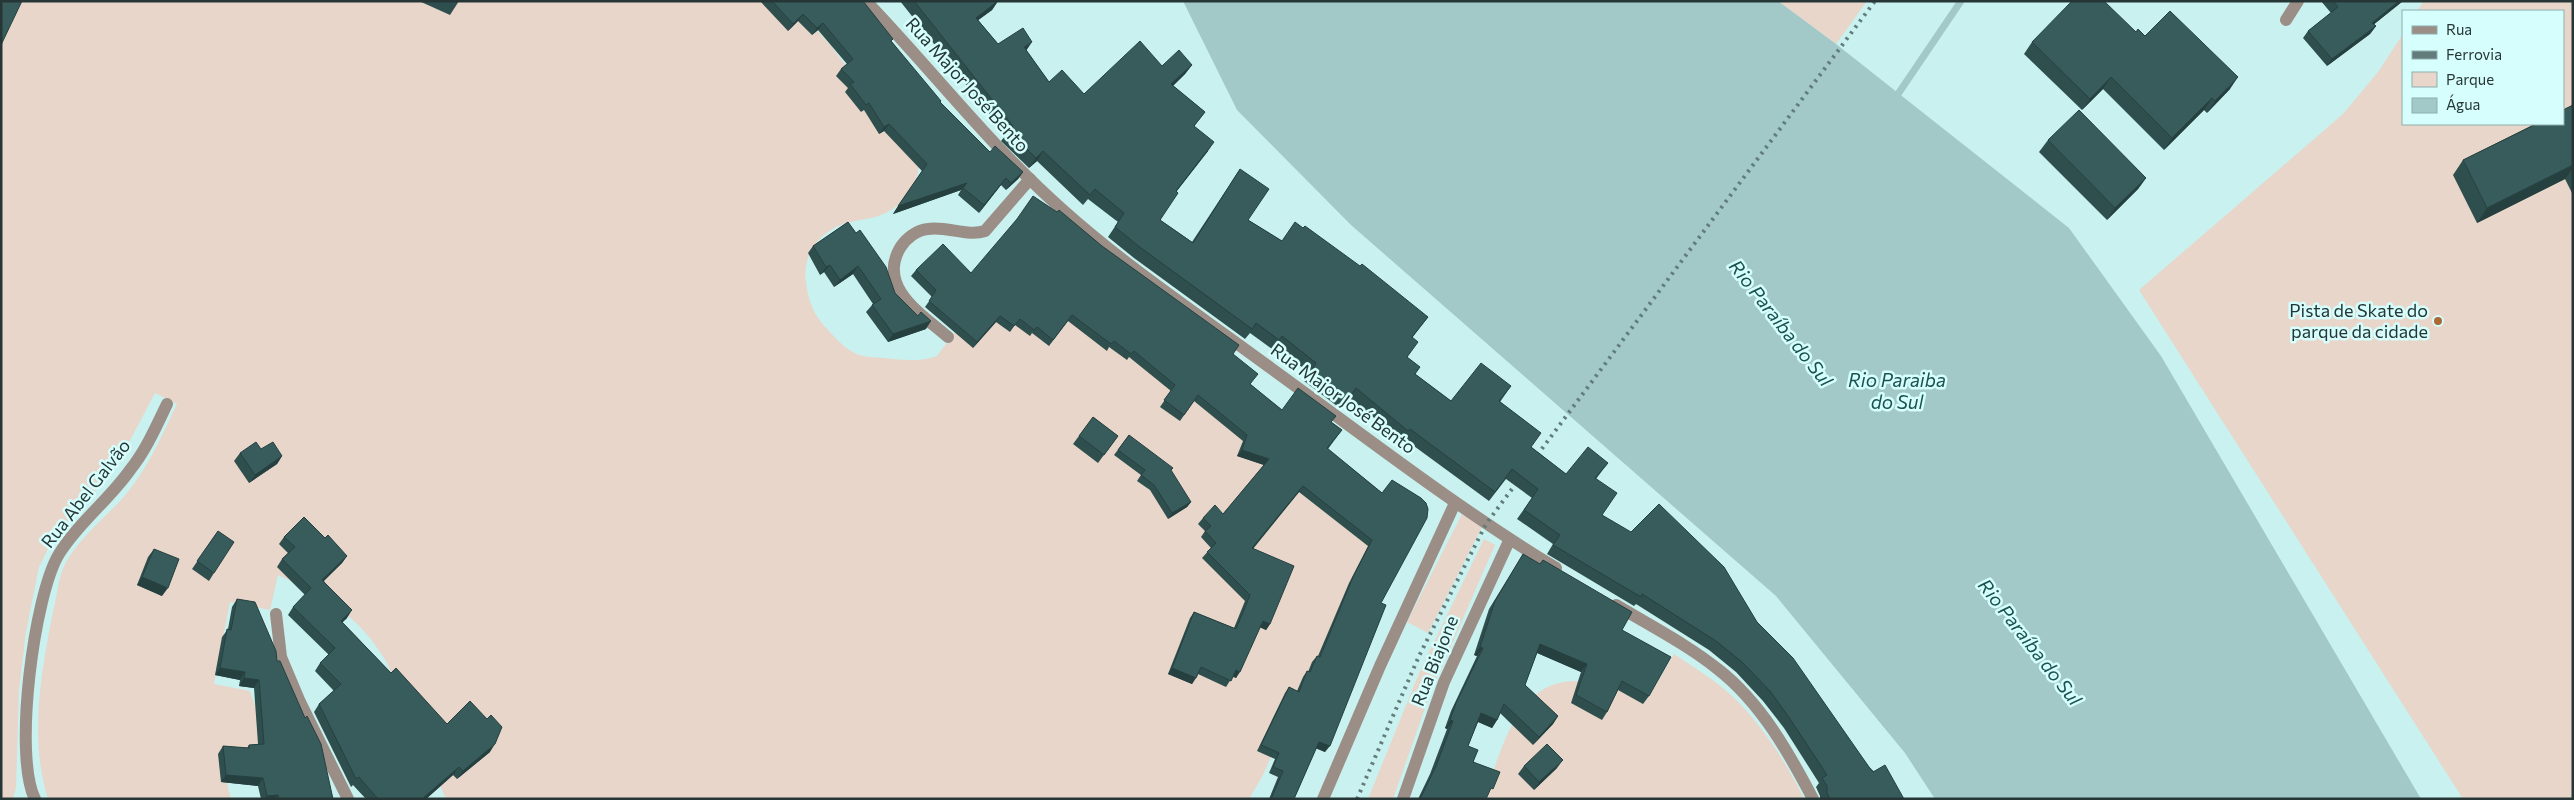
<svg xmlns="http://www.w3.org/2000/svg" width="2574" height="800" viewBox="0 0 2574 800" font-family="Commissioner,sans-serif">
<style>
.green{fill:#e8d6ca}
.water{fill:#a2c9c7}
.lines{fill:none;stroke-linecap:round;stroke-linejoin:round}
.stream{stroke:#a2c9c7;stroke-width:7}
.minor{stroke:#9a8e86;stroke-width:12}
.rail{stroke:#627c7b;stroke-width:4;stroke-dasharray:2.5 5;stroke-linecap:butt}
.wall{fill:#2f4f4e}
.shaded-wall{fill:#264040}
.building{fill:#375c5b;stroke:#264040}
.poi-dot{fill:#ab6a35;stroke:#d5fefc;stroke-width:2}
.labels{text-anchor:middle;stroke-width:5;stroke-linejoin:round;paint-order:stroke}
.street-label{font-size:18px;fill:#263636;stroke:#d5fefc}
.poi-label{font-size:18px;fill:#263636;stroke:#d5fefc;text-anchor:end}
.water-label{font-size:19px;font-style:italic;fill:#1a5251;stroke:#d5fefc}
</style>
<rect width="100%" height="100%" fill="#c8f1ef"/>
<g class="green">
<path d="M12,1h779l41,46 87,118c-3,25 -19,45 -44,52 -12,3 -25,4 -37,9 -21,10 -36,31 -32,55 2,21 8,35 23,50 11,12 23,25 41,26 23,1 45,7 67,-1l67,-90 377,265 -87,175 -31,69 -14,24h-803l-59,-136c-28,-48 -60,-65 -109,-88l-8,35 -40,-8 -16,82 36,7 21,58 -45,3 2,35 3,12h-183c-19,-60 -7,-127 5,-187 4,-15 5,-34 12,-48 15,-28 42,-47 62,-71 22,-27 35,-58 50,-89l-22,-11 -39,74 -63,72 -14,28 -13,65 -7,58 -3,97 -3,12h-12v-774z"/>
<polygon points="1778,1 1867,1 1836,44"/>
<polygon points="2424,1 2573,1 2573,799 2463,799 2139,290 2343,114 2378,72 2403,34 2403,124 2563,124 2563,11 2417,11"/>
<polygon points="1462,514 1482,527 1428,633 1407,622"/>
<polygon points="1484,539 1495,545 1430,694 1393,799 1368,799 1420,671"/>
<path d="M1674,654c19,13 40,25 57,41 30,28 55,67 73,104h-320c16,-44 30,-116 89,-118 25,0 50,11 74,18z"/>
</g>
<polygon class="water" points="1183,1 1778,1 1836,44 2069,228 2161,356 2421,799 1935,799 1905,753 1776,596 1351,225 1237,110"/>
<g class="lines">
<polyline class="stream" points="1894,100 1961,1"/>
<g class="minor">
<path d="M866,1c67,70 125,146 198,210 65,58 138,106 208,158 94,68 185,139 284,199"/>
<polyline points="2286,20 2298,1"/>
<path d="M948,337c-25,-22 -71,-49 -48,-89 6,-10 17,-18 28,-19 19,-3 40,8 57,2l45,-52"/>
<path d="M1616,605c35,21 72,40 103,65 42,33 70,83 94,129"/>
<polyline points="276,614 281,657 300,702 348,799"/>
<path d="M35,799c-22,-43 -1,-204 24,-245 19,-31 50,-54 71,-84 16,-20 26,-43 37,-66"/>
<polyline points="1323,799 1380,666 1455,503"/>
<polyline points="1403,799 1444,682 1509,541"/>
</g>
<polyline class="rail" points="1357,799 1419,656 1486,524 1875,1"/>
</g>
<g class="wall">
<polygon points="419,1 459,1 450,15"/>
<polygon points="760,1 851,1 891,41 940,103 990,152 1023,172 1018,179 1006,190 1001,185 979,213 958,195 961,190 893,214 922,171 884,131 879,134 864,110 861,112 845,92 848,88 836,76 841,69 847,64 818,30 812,35 798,21 788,31"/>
<polygon points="900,1 998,1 992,10 978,20 998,44 1026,50 1049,82 1084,94 1162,66 1192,65 1185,74 1173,86 1205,112 1194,126 1208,151 1176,192 1160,220 1192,242 1240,169 1248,220 1282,241 1428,317 1412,338 1407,357 1415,374 1451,401 1511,386 1500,402 1531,447 1566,474 1608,463 1596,479 1602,515 1757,622 1869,767 1904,799 1820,799 1820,796 1816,787 1819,783 1784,728 1763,701 1736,672 1709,650 1636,604 1634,606 1547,554 1553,544 1517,519 1532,498 1506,479 1489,501 1403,438 1402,440 1349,398 1341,409 1304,381 1309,373 1275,345 1272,349 1250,333 1245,339 1134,258 1108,237 1118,222 1088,199 1083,205 1037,161 1029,168 1001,141 1006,135"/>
<polygon points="2321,1 2403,1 2374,24 2376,26 2370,34 2327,66 2303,38 2308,31 2331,13"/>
<polygon points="2136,32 2145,36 2230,89 2207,113 2204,110 2164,150 2103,89 2082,110 2024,54 2032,42"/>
<polygon points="2573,105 2573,195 2565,179 2477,223 2453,175 2463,160"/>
<polygon points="2048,140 2146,178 2138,189 2107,220 2039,152"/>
<polygon points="848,222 895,293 926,329 888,342 866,312 873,304 853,274 834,287 824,272 820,275 808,253 813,246"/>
<polygon points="916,270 971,273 1233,354 1250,384 1282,410 1331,422 1342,430 1328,449 1382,493 1381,603 1325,752 1316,748 1294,799 1269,799 1278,777 1269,773 1275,759 1257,751 1285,693 1289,687 1297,691 1303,677 1307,671 1308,672 1312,662 1317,656 1318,656 1349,583 1368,546 1299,492 1253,549 1270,624 1266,630 1260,627 1236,678 1233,676 1226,687 1198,674 1192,684 1168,674 1190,618 1194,612 1234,628 1245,601 1202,558 1211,548 1201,537 1205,531 1198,524 1203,518 1223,514 1264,465 1237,456 1243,441 1194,401 1180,421 1160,407 1171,391 1129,357 1127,360 1109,347 1107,351 1068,321 1049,346 1032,333 1030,336 1015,325 1010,332 996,322 973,348 925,307 932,297 911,276"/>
<polygon points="1093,417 1118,436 1098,463 1073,444"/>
<polygon points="1129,435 1191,502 1187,507 1168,519 1150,490 1137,481 1141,475 1114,455"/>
<polygon points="261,449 282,456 277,464 249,483 234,461 240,453"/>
<polygon points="218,531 214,573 209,581 192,569"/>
<polygon points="284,537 325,538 347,556 342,563 324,581 347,618 342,622 391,673 447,724 490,752 457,779 453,775 426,799 366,799 353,785 351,787 314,712 319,704 334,691 315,671 320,663 329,655 288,615 293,607 305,595 277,567 282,559 288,553 279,544"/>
<polygon points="154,549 162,596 137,585 148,557"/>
<polygon points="1523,554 1622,630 1649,696 1643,704 1618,690 1607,712 1602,720 1571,703 1581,672 1537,653 1525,685 1558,716 1553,724 1533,745 1500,713 1497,720 1492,728 1478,722 1468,746 1487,797 1486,799 1418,799 1430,774 1447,729 1445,728 1451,711 1477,656 1474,655 1489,609"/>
<polygon points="237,599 277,661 333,799 261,799 258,786 221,782 218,754 223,746 247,748 249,745 258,744 254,688 239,686 240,680 215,675 222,637 228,629 232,607"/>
<polygon points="1524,766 1557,768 1534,790 1518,774"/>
</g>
<g class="shaded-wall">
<polygon points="998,1 992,10 969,27 976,18"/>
<polygon points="2399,1 2403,1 2367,30 2372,23"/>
<polygon points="803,14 798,21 788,31 793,24"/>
<polygon points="823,23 818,30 812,35 817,28"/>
<polygon points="2376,26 2370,34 2327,66 2332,59"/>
<polygon points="1032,42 1026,51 1024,47"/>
<polygon points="1192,65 1185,74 1165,93 1171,84"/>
<polygon points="2111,77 2103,89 2082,110 2090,99"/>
<polygon points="2238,77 2230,89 2207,113 2215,101"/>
<polygon points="2212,98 2204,110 2164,150 2172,138"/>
<polygon points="889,124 884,131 879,134 884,127"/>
<polygon points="1214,142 1208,151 1169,201 1176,191"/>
<polygon points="1043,151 1037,161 1029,168 1036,158"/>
<polygon points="2573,165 2573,168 2565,179 2477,223 2487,208"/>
<polygon points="1023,172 1018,179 1006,190 1011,183"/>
<polygon points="1006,178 1001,185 979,213 984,205"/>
<polygon points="2146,178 2138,189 2107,220 2115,208"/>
<polygon points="967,183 961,190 893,214 898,206"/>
<polygon points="830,265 824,272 820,275 826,267"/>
<polygon points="858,266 853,274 834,287 840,280"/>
<polygon points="1000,316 996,322 973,348 977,342"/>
<polygon points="931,321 926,329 888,342 893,334"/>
<polygon points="1242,450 1269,459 1264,465 1237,456"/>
<polygon points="282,456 277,464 249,483 255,475"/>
<polygon points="1303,486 1299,492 1248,554 1252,548"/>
<polygon points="1191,502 1187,507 1168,519 1172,513"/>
<polygon points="347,556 342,563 317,587 322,580"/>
<polygon points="142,577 168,588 162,596 137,585"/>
<polygon points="352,610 347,618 336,629 341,621"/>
<polygon points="1263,621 1270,624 1266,630 1259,627"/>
<polygon points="1540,644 1587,664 1581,672 1535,652"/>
<polygon points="1480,647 1483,648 1477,656 1474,655"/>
<polygon points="220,668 245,672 240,680 215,675"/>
<polygon points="1172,668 1196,678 1192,684 1168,674"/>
<polygon points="1236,670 1240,672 1236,678 1231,676"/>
<polygon points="244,678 259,680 254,688 239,686"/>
<polygon points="1481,713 1497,720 1492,728 1476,721"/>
<polygon points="1558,716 1553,724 1533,745 1539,737"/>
<polygon points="1450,720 1453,721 1447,729 1445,728"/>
<polygon points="1319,742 1330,746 1325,752 1315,748"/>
<polygon points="495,744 490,752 457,779 463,771"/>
<polygon points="1563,760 1557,768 1534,790 1539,782"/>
<polygon points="459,767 453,775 426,799 422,799"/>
<polygon points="226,775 263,778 258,786 221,782"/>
<polygon points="278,795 275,799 266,799 267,796"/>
</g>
<g class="building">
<polygon points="1,1 22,1 1,45"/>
<polygon points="772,1 863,1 893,39 891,41 941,101 940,102 990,152 995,146 1023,172 1011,183 1006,178 984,205 963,188 967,183 898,206 927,164 889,124 884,127 869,103 866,105 850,84 854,82 841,69 853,59 823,23 817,28 803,14 793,24"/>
<polygon points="914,1 998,1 976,18 998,44 1023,28 1032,42 1024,47 1049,82 1062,70 1084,94 1140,41 1162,66 1179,50 1192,65 1171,84 1205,112 1194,126 1214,142 1176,191 1178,193 1160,220 1193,243 1240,169 1269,189 1248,220 1282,241 1295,222 1303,228 1305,226 1360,266 1362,264 1428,317 1412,337 1418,342 1407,357 1420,367 1415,374 1451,401 1481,363 1511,386 1499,401 1541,433 1531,447 1566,474 1588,447 1608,463 1595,478 1617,493 1602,515 1631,532 1659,504 1724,567 1757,622 1793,658 1869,767 1873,772 1885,765 1904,799 1830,799 1827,793 1827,786 1822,778 1827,775 1790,719 1770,691 1743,663 1716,641 1642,594 1641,597 1553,545 1560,535 1524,510 1538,489 1512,469 1495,492 1410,429 1408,431 1356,388 1348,399 1311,372 1316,363 1282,336 1279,340 1256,323 1252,329 1141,248 1115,227 1124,213 1095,189 1090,195 1043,151 1036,158 1008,131 1013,126"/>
<polygon points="2072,1 2104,1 2136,32 2138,29 2145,36 2170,11 2238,77 2215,101 2212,98 2172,138 2111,77 2090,99 2032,42"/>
<polygon points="2333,1 2399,1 2372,23 2376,26 2332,59 2308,31 2338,7"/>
<polygon points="2573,105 2573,165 2487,208 2463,160 2536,124 2563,124 2563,110"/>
<polygon points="2079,110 2146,178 2115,208 2048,140"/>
<polygon points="1033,196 1057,212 1059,210 1102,246 1239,345 1233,354 1258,374 1250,384 1282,410 1298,388 1336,416 1331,422 1342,430 1327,448 1382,493 1392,480 1421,498 1426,503 1428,509 1427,518 1381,603 1386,605 1330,746 1319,742 1294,799 1271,799 1283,771 1273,767 1279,753 1261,745 1289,687 1299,692 1307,671 1310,672 1317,656 1320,657 1353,577 1372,540 1303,486 1252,548 1294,566 1270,624 1263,621 1240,672 1236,670 1231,681 1201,667 1196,678 1172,668 1194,612 1236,629 1250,595 1207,552 1216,543 1205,531 1211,526 1203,518 1215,505 1223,514 1269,459 1242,450 1247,435 1198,395 1184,415 1164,400 1175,385 1134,351 1131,354 1114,341 1111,344 1072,315 1053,340 1037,327 1034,330 1020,319 1014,326 1000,316 977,342 929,301 936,290 916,270 943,244 971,273 1017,219"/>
<polygon points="848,222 856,233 860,230 886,267 895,293 918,316 921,312 931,321 893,334 872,305 881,299 858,266 840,280 830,265 826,267 813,246"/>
<polygon points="1093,417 1118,436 1104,455 1079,436"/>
<polygon points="1129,435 1173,468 1171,470 1191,502 1172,513 1154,485 1141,475 1145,470 1118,450"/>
<polygon points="256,442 261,449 273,442 282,456 255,475 240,453"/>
<polygon points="304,517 325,538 328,535 347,556 322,580 352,610 341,621 391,673 396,668 447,724 470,701 487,719 491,715 502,727 495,744 463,771 459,767 422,799 378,799 359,777 356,779 319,704 341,684 320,663 335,648 293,607 311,588 282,559 295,547 284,537"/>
<polygon points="218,531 234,542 214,573 197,561"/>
<polygon points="154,549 179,559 168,588 142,577"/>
<polygon points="1523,554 1540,564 1543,560 1632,612 1622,630 1671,657 1649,696 1622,681 1607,712 1576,695 1587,664 1540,644 1525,685 1558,716 1539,737 1504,704 1497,720 1481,713 1468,746 1478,750 1473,762 1500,772 1493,789 1491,788 1486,799 1420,799 1436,766 1453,721 1450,720 1456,703 1483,648 1480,647 1495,601"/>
<polygon points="237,599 255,602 276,651 277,661 280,661 305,718 307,716 321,744 333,799 279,799 278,795 267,796 263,778 226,775 223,746 249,748 249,745 264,744 259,680 244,678 245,672 220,668 227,629 231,630"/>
<polygon points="1547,744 1563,760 1539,782 1524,766"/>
</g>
<circle class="poi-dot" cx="2438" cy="321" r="5"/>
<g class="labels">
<g class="street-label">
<text transform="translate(967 85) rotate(48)" y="6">Rua Major José Bento</text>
<text transform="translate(1343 399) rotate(36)" y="6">Rua Major José Bento</text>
<text transform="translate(86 494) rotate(-52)" y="6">Rua Abel Galvão</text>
<text transform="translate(1435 661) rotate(-68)" y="6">Rua Biajone</text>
</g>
<g class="poi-label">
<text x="2428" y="317">Pista de Skate do<tspan x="2428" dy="21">parque da cidade</tspan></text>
</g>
<g class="water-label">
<text transform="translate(1781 323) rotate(52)" y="7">Rio Paraíba do Sul</text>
<text x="1897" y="387">Rio Paraiba<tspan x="1897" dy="22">do Sul</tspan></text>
<text transform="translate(2030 642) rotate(52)" y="7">Rio Paraíba do Sul</text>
</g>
</g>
<rect width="2574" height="800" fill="none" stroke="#263636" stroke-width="5"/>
<rect x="2402" y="10" width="162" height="115" fill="#d5fefc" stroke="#8faead"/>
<rect x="2412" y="26" width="25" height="8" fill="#9a8e86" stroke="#8faead"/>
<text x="2446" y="35" font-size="15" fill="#263636">Rua</text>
<rect x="2412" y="51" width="25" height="8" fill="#627c7b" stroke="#8faead"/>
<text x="2446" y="60" font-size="15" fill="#263636">Ferrovia</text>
<rect x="2412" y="72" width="25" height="15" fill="#e8d6ca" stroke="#8faead"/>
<text x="2446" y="85" font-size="15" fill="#263636">Parque</text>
<rect x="2412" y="98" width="25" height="15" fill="#a2c9c7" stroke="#8faead"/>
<text x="2446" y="110" font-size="15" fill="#263636">Água</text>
</svg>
